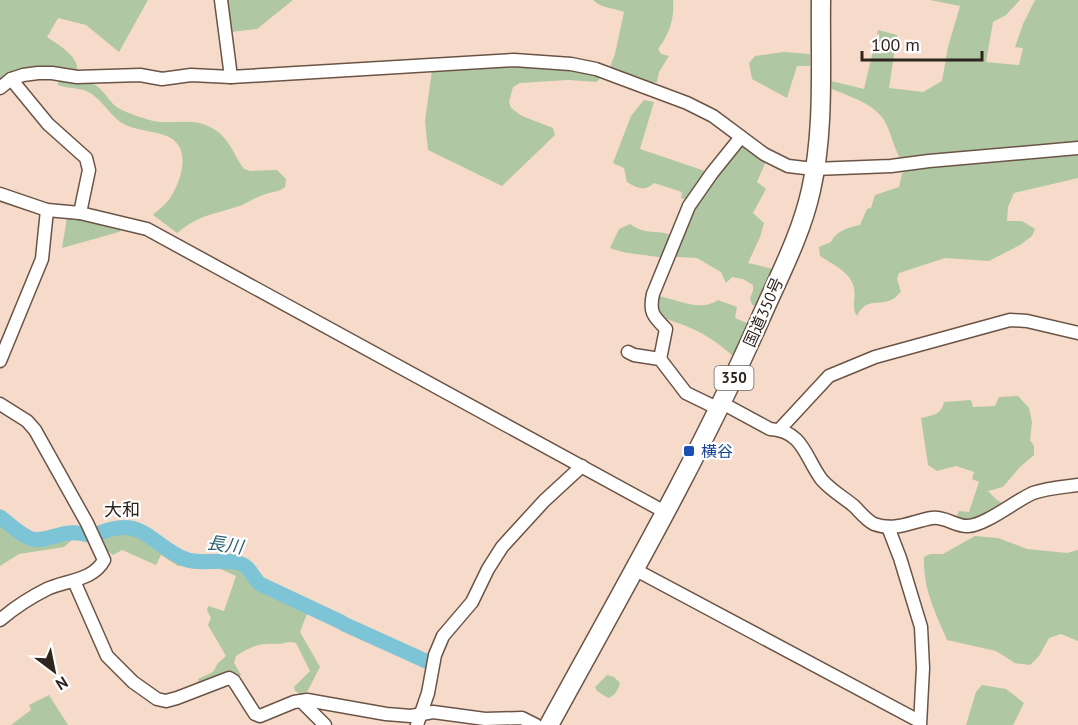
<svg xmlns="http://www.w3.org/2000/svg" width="1078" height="725" viewBox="0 0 1078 725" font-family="'PT Sans','Noto Sans JP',sans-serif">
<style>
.green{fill:#afc7a3}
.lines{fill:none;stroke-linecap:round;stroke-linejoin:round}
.river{stroke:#7dc4d7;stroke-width:15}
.minor-casing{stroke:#6b5446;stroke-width:15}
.highway-casing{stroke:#6b5446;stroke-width:21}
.minor{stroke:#fff;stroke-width:12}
.highway{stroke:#fff;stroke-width:18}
.transit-dot{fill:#1a4fb4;stroke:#fff;stroke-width:2}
.labels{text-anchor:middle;stroke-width:4.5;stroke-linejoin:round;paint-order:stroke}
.shield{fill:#fff;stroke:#6d6662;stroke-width:1.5}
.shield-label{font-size:15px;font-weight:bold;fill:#2f251f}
.street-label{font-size:16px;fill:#2f251f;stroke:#fff}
.transit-label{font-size:16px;fill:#164399;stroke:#fff;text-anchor:start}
.neighbourhood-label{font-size:18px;fill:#2f251f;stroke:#fff}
.water-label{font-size:18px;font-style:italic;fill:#27616f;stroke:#fff}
</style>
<rect width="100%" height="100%" fill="#f6dbca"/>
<g class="green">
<path d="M0,0h148l-29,52 -33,-27 -28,-7 -11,19c11,8 33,19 30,35 -23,-2 -58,-10 -77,8z"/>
<polygon points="226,0 293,0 257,29 231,32"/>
<path d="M593,0h80c2,18 -4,35 -15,49l3,5 8,2 -10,16 -2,10c-14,3 -38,-5 -47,-15l5,-13 9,-42c-13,-5 -21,-3 -31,-12z"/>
<path d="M930,0h90l-14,15 -13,7 -7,40 33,3 4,-17 -8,-1 8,-23 12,-24h43v142l-178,16c-6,-11 -8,-21 -13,-32 -8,-21 -36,-29 -55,-37l-1,-8 33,8 14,-59 19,5 -8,53 34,4 19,-11 6,-34 12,-41z"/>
<polygon points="784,52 810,54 810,66 797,66 787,98 752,79 749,63 755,56"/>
<polygon points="524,65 562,68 600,76 599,80 596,82 568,80 520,83 513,87 509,102 511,108 522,116 553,128 555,135 502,186 428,150 425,121 432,70"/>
<path d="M58,78c10,1 22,1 32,4 11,5 16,14 23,22 7,7 24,12 33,15 21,8 44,-3 64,8 21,11 22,26 34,42l6,2 27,-1 9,9 -1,8c-7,6 -13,4 -22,8 -7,2 -14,7 -21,10 -28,10 -40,8 -65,28l-24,-18c6,-6 15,-12 19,-20 10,-17 19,-47 -3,-58 -13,-6 -28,-6 -41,-11 -17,-7 -23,-24 -38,-33 -10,-6 -21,-4 -32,-8z"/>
<path d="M644,100l10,2 -14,47 68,23 -18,29 -9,-3 1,-6 -28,-9c-9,9 -17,5 -27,-1l-3,-14 -11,-5 18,-47z"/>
<polygon points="742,142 766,161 757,182 766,189 753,213 764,223 760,237 748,263 773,269 758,306 752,305 750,298 753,291 753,285 743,279 732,277 726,283 721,272 697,258 677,257 674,255 693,206"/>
<path d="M1078,152v26l-64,15 -6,14 -1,14h15l13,8 -3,7 -12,9 -31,16 -44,-3 -46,15 -2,6 4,13c-3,2 -5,6 -8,7 -14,8 -26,-3 -36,17 -6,-9 -1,-17 -3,-28 -3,-16 -22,-24 -34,-32l-1,-9 12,-5c5,-11 18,-15 29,-17l7,-16 4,-1 4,-13 24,-8 3,-14 14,-6z"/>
<polygon points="67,218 91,221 119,227 121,230 119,232 62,248"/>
<path d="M630,224c18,12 25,5 41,11l-8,23c-18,-4 -36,-3 -53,-10l9,-19z"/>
<path d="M659,296c18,4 42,16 59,4l19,7 -2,11 14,6 -16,32c-25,-22 -41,-29 -73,-39l-4,-7z"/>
<path d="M1018,396l11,12 3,14 -2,18 4,6v9l-14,12 -17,20 -15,4 9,9 9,5 -31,17 -20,-3 4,-8 10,1 10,-30 -7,-3 2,-7 -18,-6 -19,5 -9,-6 -7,-47c12,-3 20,-3 23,-16l27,-2 2,7 22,-1 4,-9z"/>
<path d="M0,520c34,27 29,27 70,14l4,4 -10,9 -45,7 -19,12z"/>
<path d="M114,529l26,5 45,28 55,4 5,3 14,18 49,24 -8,21 20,35 -13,25 -6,2 -6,-3 -1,-4 16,-16 -14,-28c-10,-2 -11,1 -19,1 -18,-1 -26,2 -41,12l-2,7 7,12 -5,4 -36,8 -2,-8 15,-7 5,-9 8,-7 -18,-31 3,-7 -4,-8 1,-4 16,5 12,-35 -20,-9 -38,-1 -17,-11 -5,10 -34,-15 -9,5 -8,-6 -2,-11 2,-5z"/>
<path d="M975,536l23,2 29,11 40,4 11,-3v91l-17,-7 -12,4 -10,18 -9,9 -15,-2 -19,-12 -49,-11c-12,-29 -24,-50 -23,-83l6,-3h13z"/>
<path d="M607,675l7,2 6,6c-2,7 -5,13 -12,15l-11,-7 -2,-4z"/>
<polygon points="982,685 1006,689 1024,703 1013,725 966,725 976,692"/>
<polygon points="49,695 68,725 11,725 31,710 29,705"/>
</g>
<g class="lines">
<g class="river">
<path d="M0,517c10,7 20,18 32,22 16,4 32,-12 56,-4"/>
<path d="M97,534c46,-20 52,10 88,25 16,7 46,-3 60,7 6,4 9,13 15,18l81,38"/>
<polyline points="344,624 428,662"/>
</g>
<g class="minor-casing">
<g id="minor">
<polyline points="221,0 231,77"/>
<polyline points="11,79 48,124 86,158 89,170 80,213"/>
<polyline points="0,88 11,79 23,75 38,73 52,73 77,77 140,75 162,79 191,75 231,77 514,60 571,64 596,69 687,103 713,116 764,154 788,166 814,169 891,166 929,161 1078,148"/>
<polyline points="0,194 47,210 80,213 147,229 665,512"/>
<polyline points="628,352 634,355 660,359 686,393 719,409"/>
<path d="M660,359l6,-30c-13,-13 -17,-17 -13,-35l36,-88 23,-33 29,-36"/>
<polyline points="0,361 42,259 47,210"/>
<path d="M722,403l48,26c34,2 35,29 52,51 10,11 21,17 32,26 6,6 13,15 20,18 21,8 39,-3 58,-6 13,-2 24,9 36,8 18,-1 47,-25 65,-33 14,-5 30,-6 45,-8"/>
<path d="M0,404l27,17 8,9 52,93 17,37c-11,21 -38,20 -57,29 -16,8 -33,19 -47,31"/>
<polyline points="779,430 829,376 875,357 1010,320 1027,321 1078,333"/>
<polyline points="888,527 900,558 921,627 923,668 920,725"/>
<polyline points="634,569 919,721"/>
<polyline points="74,581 107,656 133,682 157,699 166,701 177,698 229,678 234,681 255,714 260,716 294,702 307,700 386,714 411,716 433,712 485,719 522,718 536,725"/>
<polyline points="301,701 325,725"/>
<polyline points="417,725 428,693 435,655 443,636 472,602 488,569 502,547 544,501 582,466"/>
</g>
</g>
<g class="highway-casing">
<path id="highway" d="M549,725c72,-132 148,-263 209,-401 19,-44 43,-88 53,-134 14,-62 9,-128 10,-190"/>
</g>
<use href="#minor" class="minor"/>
<use href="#highway" class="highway"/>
</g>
<rect class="transit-dot" x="683" y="445" width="12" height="12" rx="3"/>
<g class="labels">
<rect class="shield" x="714.5" y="366" width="39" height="24" rx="4.5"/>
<g class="shield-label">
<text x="734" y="383">350</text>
</g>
<g class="street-label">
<text transform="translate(763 312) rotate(-66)" y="6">国道350号</text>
</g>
<g class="transit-label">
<text x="701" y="457">横谷</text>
</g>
<g class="neighbourhood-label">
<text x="122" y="516">大和</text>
</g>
<g class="water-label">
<text transform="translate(225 545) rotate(8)" y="6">長川</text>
</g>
</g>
<g transform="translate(54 671) rotate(148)" stroke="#ffffff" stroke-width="4.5" paint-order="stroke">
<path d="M0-4.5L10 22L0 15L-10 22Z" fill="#2f251f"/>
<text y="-9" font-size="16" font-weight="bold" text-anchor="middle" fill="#2f251f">N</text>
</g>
<path d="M862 51v9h120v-9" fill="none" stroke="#2f251f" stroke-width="3"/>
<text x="871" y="51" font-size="18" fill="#2f251f" stroke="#ffffff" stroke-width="4.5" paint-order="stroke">100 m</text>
</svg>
